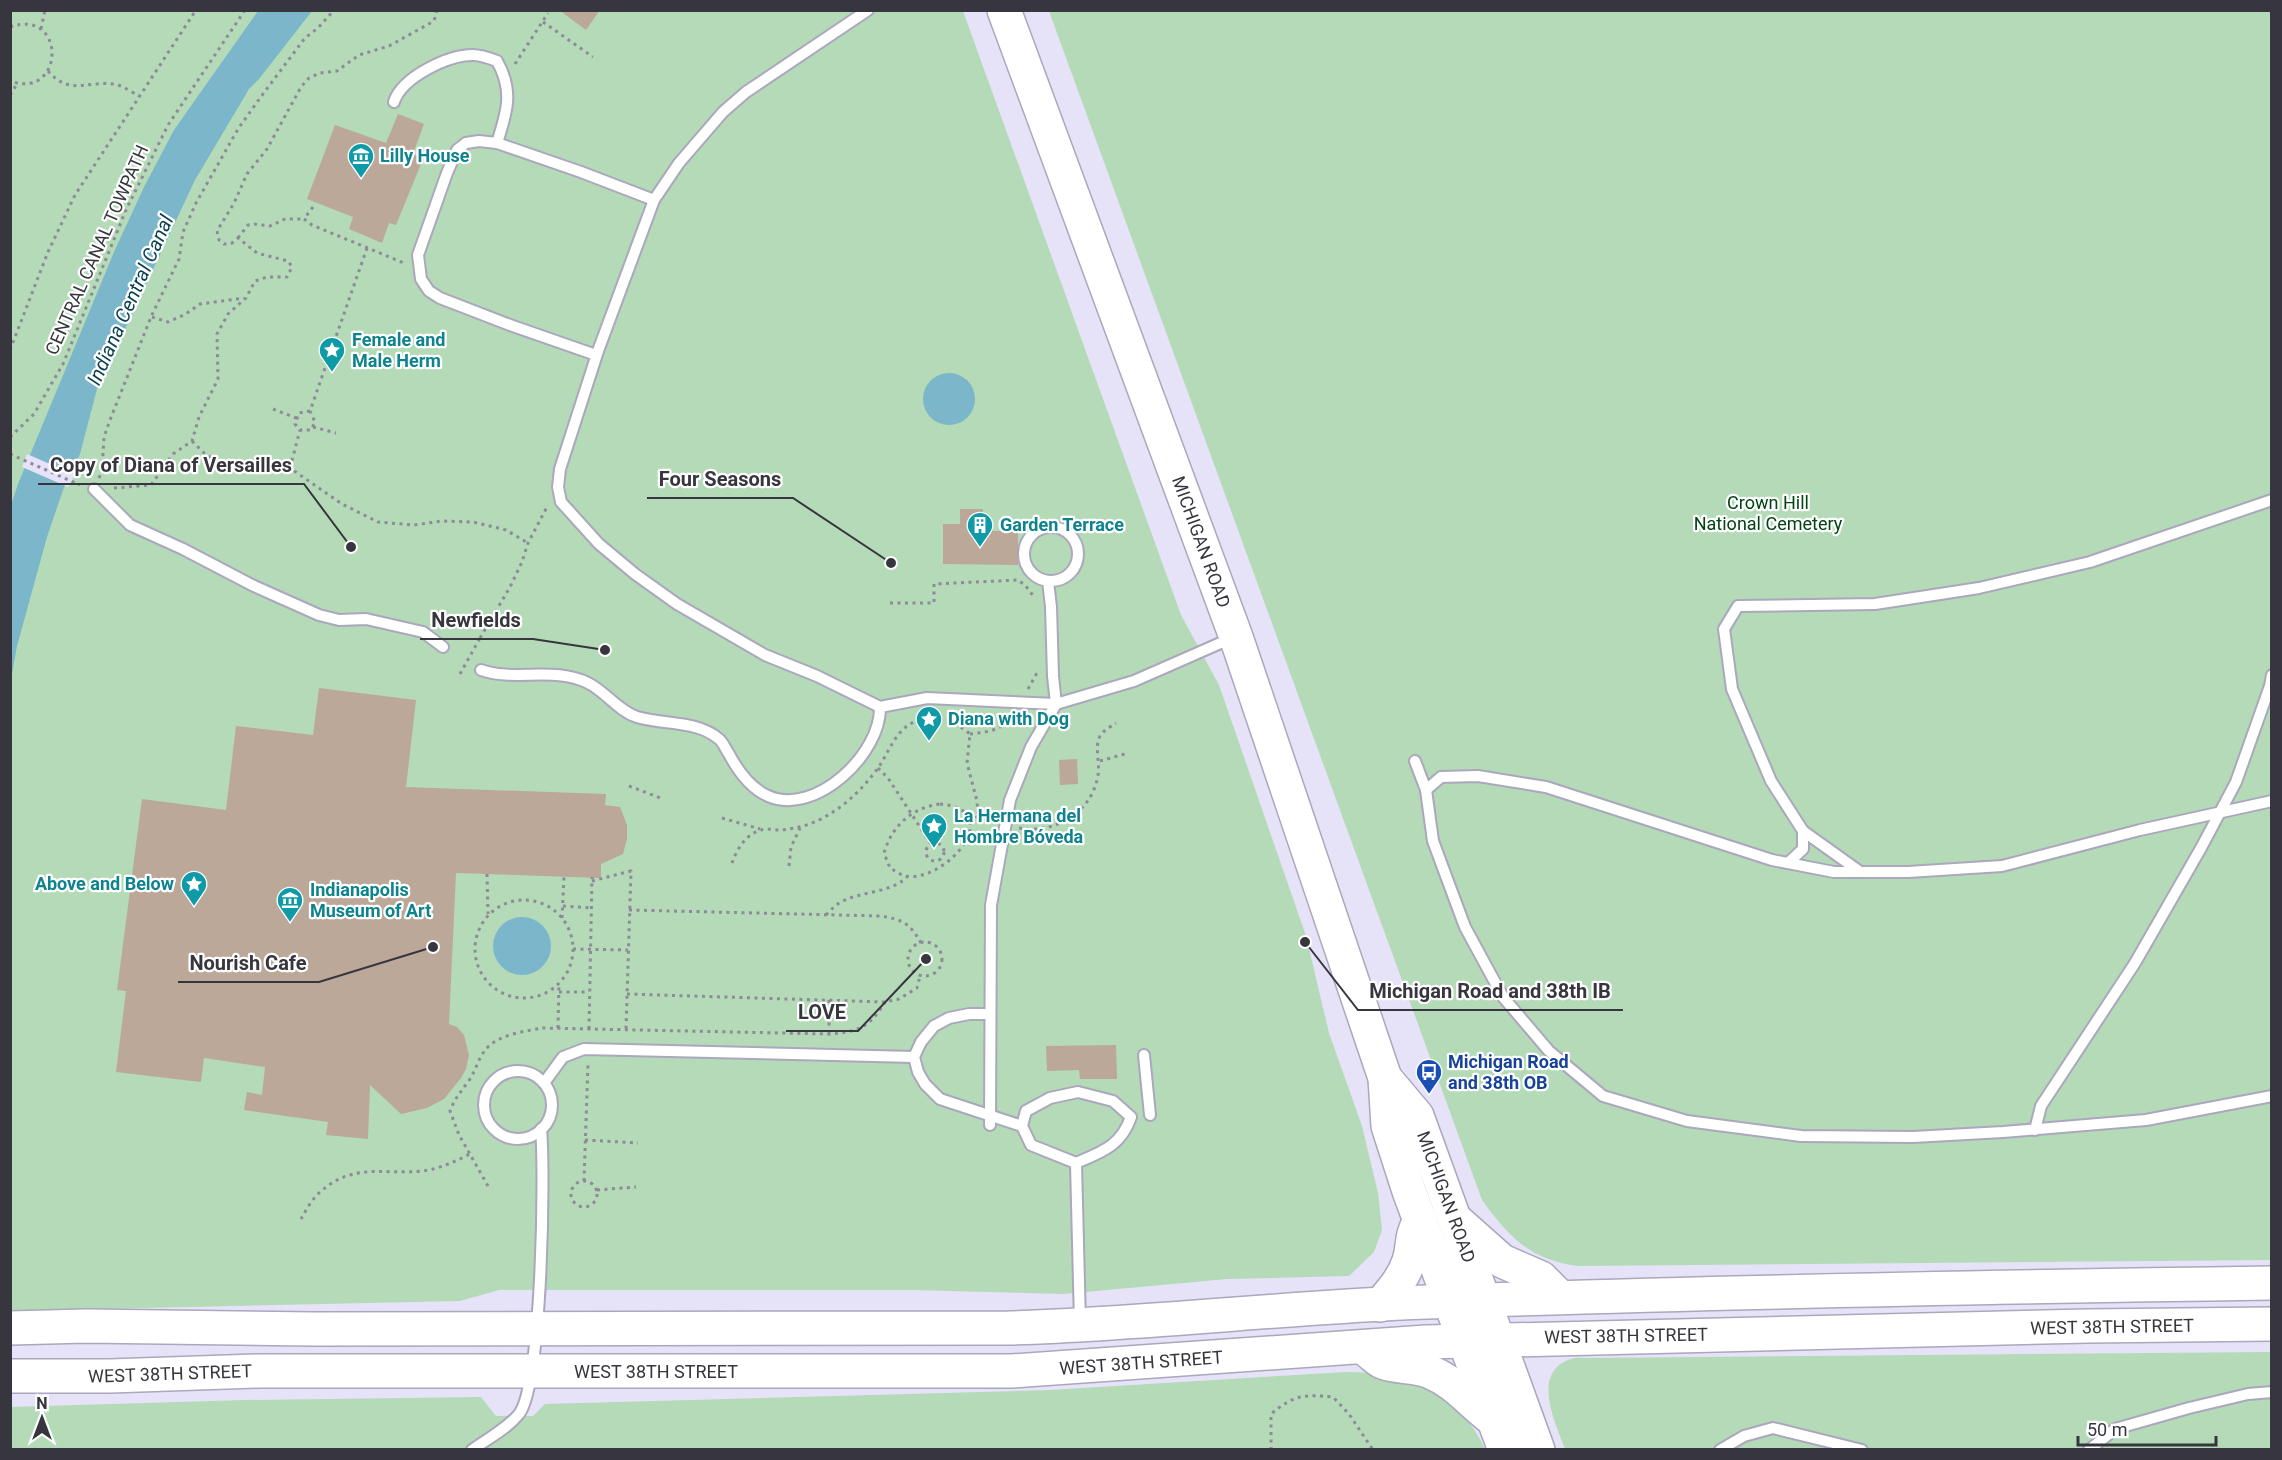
<svg xmlns="http://www.w3.org/2000/svg" width="2282" height="1460" viewBox="0 0 2282 1460" font-family="Roboto,sans-serif">
<style>
.green{fill:#b4dab7}
.water{fill:#7bb6cb}
.pier{fill:#e6e2f8}
.building{fill:#bba899}
.lines{fill:none;stroke-linecap:round;stroke-linejoin:round}
.lane-casing{stroke:#aba7bc;stroke-width:14}
.primary-casing{stroke:#aba7bc;stroke-width:36}
.path{stroke:#8d8a99;stroke-width:3;stroke-dasharray:3 4.5;stroke-linecap:butt}
.lane{stroke:#fff;stroke-width:10}
.primary{stroke:#fff;stroke-width:33}
.path-bridge{stroke:#8d8a99;stroke-width:3;stroke-dasharray:3 4.5;stroke-linecap:butt}
.labels{text-anchor:middle;stroke-width:4.5;stroke-linejoin:round;paint-order:stroke}
.culture-label{font-size:18px;font-weight:bold;fill:#0d838f;stroke:#fff;text-anchor:start}
.street-label{font-size:18px;fill:#37353e;stroke:#fff}
.park-label{font-size:18px;fill:#014313;stroke:#fff}
.transit-label{font-size:18px;font-weight:bold;fill:#164399;stroke:#fff;text-anchor:start}
.water-label{font-size:20px;font-style:italic;fill:#093f4f;stroke:#fff}
.leader{fill:none;stroke:#37353e;stroke-width:2}
.callout-dot{fill:#37353e;stroke:#fff;stroke-width:2}
.callout-label{font-size:20px;text-anchor:middle;font-weight:bold;fill:#37353e;stroke:#fff;stroke-width:4.5;stroke-linejoin:round;paint-order:stroke}
</style>
<rect width="100%" height="100%" fill="#e6e2f8"/>
<g class="green">
<polygon points="10,11 963,11 1181,615 1219,685 1306,936 1329,1033 1362,1126 1378,1193 1382,1230 1374,1252 1349,1276 1227,1279 1063,1294 913,1290 499,1290 460,1301 11,1311"/>
<path d="M1049,11h1222v1249l-694,6c-48,-7 -68,-29 -95,-66z"/>
<path d="M2271,1352v97h-706c-9,-25 -35,-77 6,-90 5,-2 13,-1 19,-1z"/>
<path d="M1346,1372c62,0 112,19 139,77l-1474,1 -1,-43 236,-7 235,-3 15,19h37l12,-12 505,-14z"/>
</g>
<g class="water">
<polygon points="258,11 312,11 259,79 249,89 195,180 97,389 80,454 63,490 47,537 17,646 11,679 11,505 18,484 114,252 144,187 174,130"/>
<circle cx="949" cy="399" r="26"/>
<circle cx="522" cy="946" r="29"/>
</g>
<polygon class="pier" points="27,454 75,475 68,487 22,467"/>
<g class="building">
<polygon points="559,10 600,10 586,30"/>
<polygon points="398,114 424,124 413,154 423,159 396,225 389,223 382,243 349,229 353,217 307,199 335,125 386,143"/>
<polygon points="960,509 983,509 983,524 993,524 993,531 1018,531 1018,565 943,564 943,524 960,524"/>
<polygon points="319,688 416,700 406,787 606,794 605,805 620,807 627,825 627,839 623,854 601,864 601,878 456,873 449,1024 457,1027 464,1035 469,1055 466,1069 461,1078 444,1099 427,1108 401,1114 370,1085 368,1139 326,1135 328,1122 244,1110 247,1092 262,1095 265,1067 204,1058 201,1082 116,1072 126,991 117,990 142,799 226,810 236,726 313,735"/>
<polygon points="1077,759 1078,784 1060,785 1059,760"/>
<polygon points="1116,1045 1117,1079 1080,1079 1079,1070 1047,1071 1046,1046"/>
</g>
<g class="lines">
<g class="lane-casing">
<g id="lane">
<polyline points="868,10 746,92 723,112 679,163 654,200 598,351 560,469 558,487 561,502 599,544 635,574 677,604 765,655 817,676 880,707 927,698 1056,704 1134,681 1232,638"/>
<path d="M394,102c8,-25 54,-47 79,-47 8,0 16,3 24,6 17,30 10,51 0,82"/>
<polyline points="596,355 510,325 440,298 429,291 421,279 418,255 447,173 457,150 466,143 479,141 497,143 581,172 654,200"/>
<polyline points="94,489 130,525 183,549 254,586 319,615 339,620 366,619 423,632 443,647"/>
<circle cx="1051" cy="554" r="27"/>
<path d="M481,670c34,12 73,-4 107,13 17,8 30,28 49,34 26,8 60,3 82,22 4,3 7,11 10,15 9,17 21,34 39,42 47,21 113,-42 112,-89"/>
<polyline points="1415,761 1426,790"/>
<polyline points="2272,801 2140,830 2002,866 1908,872 1834,872 1772,860 1546,787 1478,776 1441,777 1426,790 1433,841 1465,927 1503,997 1549,1051 1603,1096 1687,1121 1801,1136 1913,1137 2003,1132 2146,1120 2272,1096"/>
<polyline points="1788,863 1803,849 1803,831"/>
<polyline points="1859,871 1803,831 1771,781 1732,689 1724,629 1738,606 1875,604 1979,588 2090,562 2272,500"/>
<polyline points="990,1014 969,1014 949,1018 934,1026 921,1042 914,1057 918,1072 925,1084 940,1099 1022,1126"/>
<polyline points="1144,1055 1150,1115"/>
<circle cx="518" cy="1105" r="34"/>
<polyline points="544,1083 563,1057 584,1049 914,1057"/>
<polyline points="990,1125 991,905 1010,800 1031,747 1056,704 1053,676 1051,607 1048,581"/>
<polyline points="2035,1130 2041,1106 2135,963 2201,848 2236,782 2270,686 2272,675"/>
<path d="M1076,1163l-45,-18 -9,-19 4,-15 24,-13 28,-6 35,9 18,16c-10,29 -29,35 -55,46l4,160"/>
<path d="M472,1450c15,-11 35,-21 47,-36 23,-29 26,-241 22,-285"/>
<polyline points="1720,1450 1744,1436 1773,1428 1862,1450"/>
<polyline points="2089,1450 2115,1429 2189,1408 2248,1394 2272,1392"/>
</g>
</g>
<g class="primary-casing">
<g id="primary">
<polyline points="1004,10 1236,637 1385,1078 1388,1126 1409,1191 1505,1450"/>
<polyline points="1385,1078 1417,1116 1538,1450"/>
<polyline points="1457,1221 1502,1261 1541,1278 1560,1297"/>
<path d="M1380,1305c12,-14 23,-26 29,-44 5,-17 1,-23 11,-41"/>
<path d="M10,1328l76,-2 227,3 696,-1c140,-4 278,-21 418,-26 281,-10 563,-15 845,-19"/>
<path d="M1369,1352c5,4 10,10 16,11 14,5 29,2 45,9 25,10 39,29 60,45"/>
<polyline points="10,1376 110,1376 259,1371 1012,1371 1426,1342 2088,1326 2272,1324"/>
</g>
</g>
<g class="path">
<polyline points="543,22 593,57"/>
<path d="M10,27c57,-20 55,74 0,54"/>
<polyline points="41,29 45,10"/>
<polyline points="515,64 548,13"/>
<path d="M48,71c23,27 43,7 70,14 7,2 15,8 21,11"/>
<polyline points="10,95 17,84"/>
<polyline points="313,207 304,219 312,225 404,263"/>
<polyline points="238,238 248,225 254,224 270,226 285,219 304,219"/>
<polyline points="152,317 168,322 184,315 200,304 244,298"/>
<polyline points="10,350 48,252 75,195 196,10"/>
<polyline points="273,409 296,418"/>
<polyline points="310,411 299,413 295,424 300,430 311,430 315,422 310,411 367,248"/>
<polyline points="313,427 336,433"/>
<polyline points="10,437 34,414 63,364 126,210 168,125 245,10"/>
<polyline points="192,441 204,453 227,468 290,468 342,504 378,522 414,525 442,521 473,522 506,530 528,543"/>
<polyline points="10,454 80,485"/>
<polyline points="290,468 300,430"/>
<polyline points="99,478 102,470 104,437 110,420 151,317 179,259 183,232 196,203 238,129 260,98 305,38 318,28 334,10"/>
<polyline points="114,488 151,485 173,454 192,441 199,417 218,379 217,334 228,314 246,298 255,281 267,277 287,277 292,267 288,261 257,253 238,238 232,243 224,244 219,240 217,231 234,203 247,174 267,149 301,87 309,78 320,73 337,71 359,55 389,46 434,21 437,10"/>
<polyline points="890,603 934,603 934,584 1018,580 1025,585 1035,598"/>
<polyline points="480,638 510,587 522,562 528,543 548,505"/>
<polyline points="1028,689 1038,671"/>
<path d="M970,734c16,-2 33,-3 42,-19"/>
<polyline points="1100,761 1128,753"/>
<polyline points="878,768 888,778 931,844"/>
<polyline points="629,786 663,799"/>
<path d="M940,804c69,6 5,79 -34,72 -5,-1 -11,-5 -16,-8l-6,-15c8,-27 27,-45 56,-49z"/>
<polyline points="722,818 760,829"/>
<polyline points="970,823 978,816 992,820"/>
<path d="M1019,828c36,6 73,-15 79,-53 2,-11 -3,-26 1,-37 3,-7 11,-11 17,-15"/>
<circle cx="935" cy="852" r="9"/>
<path d="M732,863c5,-14 14,-29 29,-33 5,-2 13,0 19,0 14,-1 26,-4 39,-10 24,-12 43,-30 59,-52 10,-14 16,-34 32,-44 17,-11 46,-3 60,10l-3,29 10,38 1,15"/>
<polyline points="789,866 791,847 800,828"/>
<polyline points="487,874 488,914"/>
<polyline points="592,881 631,871 626,1029"/>
<circle cx="524" cy="949" r="49"/>
<polyline points="563,906 592,908"/>
<path d="M629,910l252,6c22,4 29,7 40,27"/>
<path d="M826,915c5,-5 9,-10 15,-13 20,-11 50,-9 66,-25"/>
<polyline points="562,918 564,876"/>
<circle cx="925" cy="959" r="17"/>
<polyline points="573,949 628,950"/>
<polyline points="559,992 589,992"/>
<polyline points="627,994 885,1002 899,999 917,988 920,976"/>
<polyline points="829,1000 829,1034"/>
<polyline points="558,1028 559,983"/>
<polyline points="589,1029 592,877"/>
<polyline points="585,1140 638,1143"/>
<circle cx="584" cy="1194" r="13"/>
<polyline points="584,1181 588,1063"/>
<path d="M488,1186l-29,-51 -9,-24c5,-13 12,-21 20,-32 7,-11 9,-24 19,-33 13,-12 37,-15 54,-18l286,6c29,-2 40,-6 56,-32"/>
<polyline points="597,1190 636,1187"/>
<path d="M301,1219c5,-9 11,-20 19,-27 34,-30 63,-17 102,-21 17,-2 32,-9 48,-17"/>
<path d="M1271,1450v-36c23,-19 33,-20 62,-17l16,17 24,36"/>
</g>
<use href="#lane" class="lane"/>
<use href="#primary" class="primary"/>
<polyline class="path-bridge" points="460,674 480,638"/>
</g>
<defs>
<g id="museum-pin" transform="scale(1.35)"><path d="M0 17L-7.5 6A9.5 9.5 0 1 1 7.5 6Z" fill="#0f9aa8" stroke="#fff"/><path d="M0-6L6-3V-2H-6V-3ZM-5-1h2V3h-2ZM-1-1h2V3h-2ZM3-1h2V3H3ZM-6 4H6V6H-6Z" fill="#fff"/></g>
<g id="sight-pin" transform="scale(1.35)"><path d="M0 17L-7.5 6A9.5 9.5 0 1 1 7.5 6Z" fill="#0f9aa8" stroke="#fff"/><path d="M0-6L1.8-2.2L6-1.7L2.9 1.2L3.7 5.4L0 3.3L-3.7 5.4L-2.9 1.2L-6-1.7L-1.8-2.2Z" fill="#fff"/></g>
<g id="building-pin" transform="scale(1.35)"><path d="M0 17L-7.5 6A9.5 9.5 0 1 1 7.5 6Z" fill="#0f9aa8" stroke="#fff"/><path d="M-4-6H4V6H1V3H-1V6H-4ZM-2.5-4.3h1.7v1.8h-1.7ZM.8-4.3h1.7v1.8H.8ZM-2.5-1h1.7V.8h-1.7ZM.8-1h1.7V.8H.8Z" fill="#fff"/></g>
<g id="bus-pin" transform="scale(1.35)"><path d="M0 17L-7.5 6A9.5 9.5 0 1 1 7.5 6Z" fill="#1a4fb4" stroke="#fff"/><path d="M-5-6H5V4H4V6H2V4H-2V6H-4V4H-5ZM-3.5-4V0h7V-4ZM-3.5 1.2v1.5H-2V1.2ZM2 1.2v1.5H3.5V1.2Z" fill="#fff"/></g>
</defs>
<g fill-rule="evenodd">
<use href="#museum-pin" x="361" y="156"/>
<use href="#sight-pin" x="332" y="350"/>
<use href="#building-pin" x="980" y="525"/>
<use href="#sight-pin" x="929" y="719"/>
<use href="#sight-pin" x="934" y="826"/>
<use href="#sight-pin" x="194" y="884"/>
<use href="#museum-pin" x="290" y="900"/>
<use href="#bus-pin" x="1429" y="1072"/>
</g>
<g class="labels">
<g class="culture-label">
<text x="380" y="162">Lilly House</text>
<text x="352" y="346">Female and<tspan x="352" dy="21">Male Herm</tspan></text>
<text x="1000" y="531">Garden Terrace</text>
<text x="948" y="725">Diana with Dog</text>
<text x="954" y="822">La Hermana del<tspan x="954" dy="21">Hombre Bóveda</tspan></text>
<text x="174" y="890" text-anchor="end">Above and Below</text>
<text x="310" y="896">Indianapolis<tspan x="310" dy="21">Museum of Art</tspan></text>
</g>
<g class="street-label">
<text transform="translate(97 250) rotate(-66)" y="6">CENTRAL CANAL TOWPATH</text>
<text transform="translate(1201 542) rotate(70)" y="6">MICHIGAN ROAD</text>
<text transform="translate(1446 1197) rotate(70)" y="6">MICHIGAN ROAD</text>
<text transform="translate(2112 1327) rotate(-1)" y="6">WEST 38TH STREET</text>
<text transform="translate(1626 1336) rotate(-1)" y="6">WEST 38TH STREET</text>
<text transform="translate(1141 1363) rotate(-4)" y="6">WEST 38TH STREET</text>
<text x="656" y="1378">WEST 38TH STREET</text>
<text transform="translate(170 1374) rotate(-2)" y="6">WEST 38TH STREET</text>
</g>
<g class="park-label">
<text x="1768" y="509">Crown Hill<tspan x="1768" dy="21">National Cemetery</tspan></text>
</g>
<g class="transit-label">
<text x="1448" y="1068">Michigan Road<tspan x="1448" dy="21">and 38th OB</tspan></text>
</g>
<g class="water-label">
<text transform="translate(130 300) rotate(-66)" y="7">Indiana Central Canal</text>
</g>
</g>
<path class="leader" d="M351 547L304 484H38M891 563L793 498H647M605 650L533 639H420M433 947L319 982H178M1305 942L1358 1010H1623M926 959L858 1031H786"/>
<g class="callout-dot">
<circle cx="351" cy="547" r="6"/>
<circle cx="891" cy="563" r="6"/>
<circle cx="605" cy="650" r="6"/>
<circle cx="433" cy="947" r="6"/>
<circle cx="1305" cy="942" r="6"/>
<circle cx="926" cy="959" r="6"/>
</g>
<g class="callout-label">
<text x="171" y="472">Copy of Diana of Versailles</text>
<text x="720" y="486">Four Seasons</text>
<text x="476" y="627">Newfields</text>
<text x="248" y="970">Nourish Cafe</text>
<text x="1490" y="998">Michigan Road and 38th IB</text>
<text x="822" y="1019">LOVE</text>
</g>
<rect width="2282" height="1460" fill="none" stroke="#37353e" stroke-width="24"/>
<g transform="translate(42 1418)" stroke="#ffffff" stroke-width="4.5" paint-order="stroke">
<path d="M0-4.5L10 22L0 15L-10 22Z" fill="#37353e"/>
<text y="-9" font-size="16" font-weight="bold" text-anchor="middle" fill="#37353e">N</text>
</g>
<path d="M2078 1436v9h138v-9" fill="none" stroke="#37353e" stroke-width="3"/>
<text x="2087" y="1436" font-size="18" fill="#37353e" stroke="#ffffff" stroke-width="4.5" paint-order="stroke">50 m</text>
</svg>
